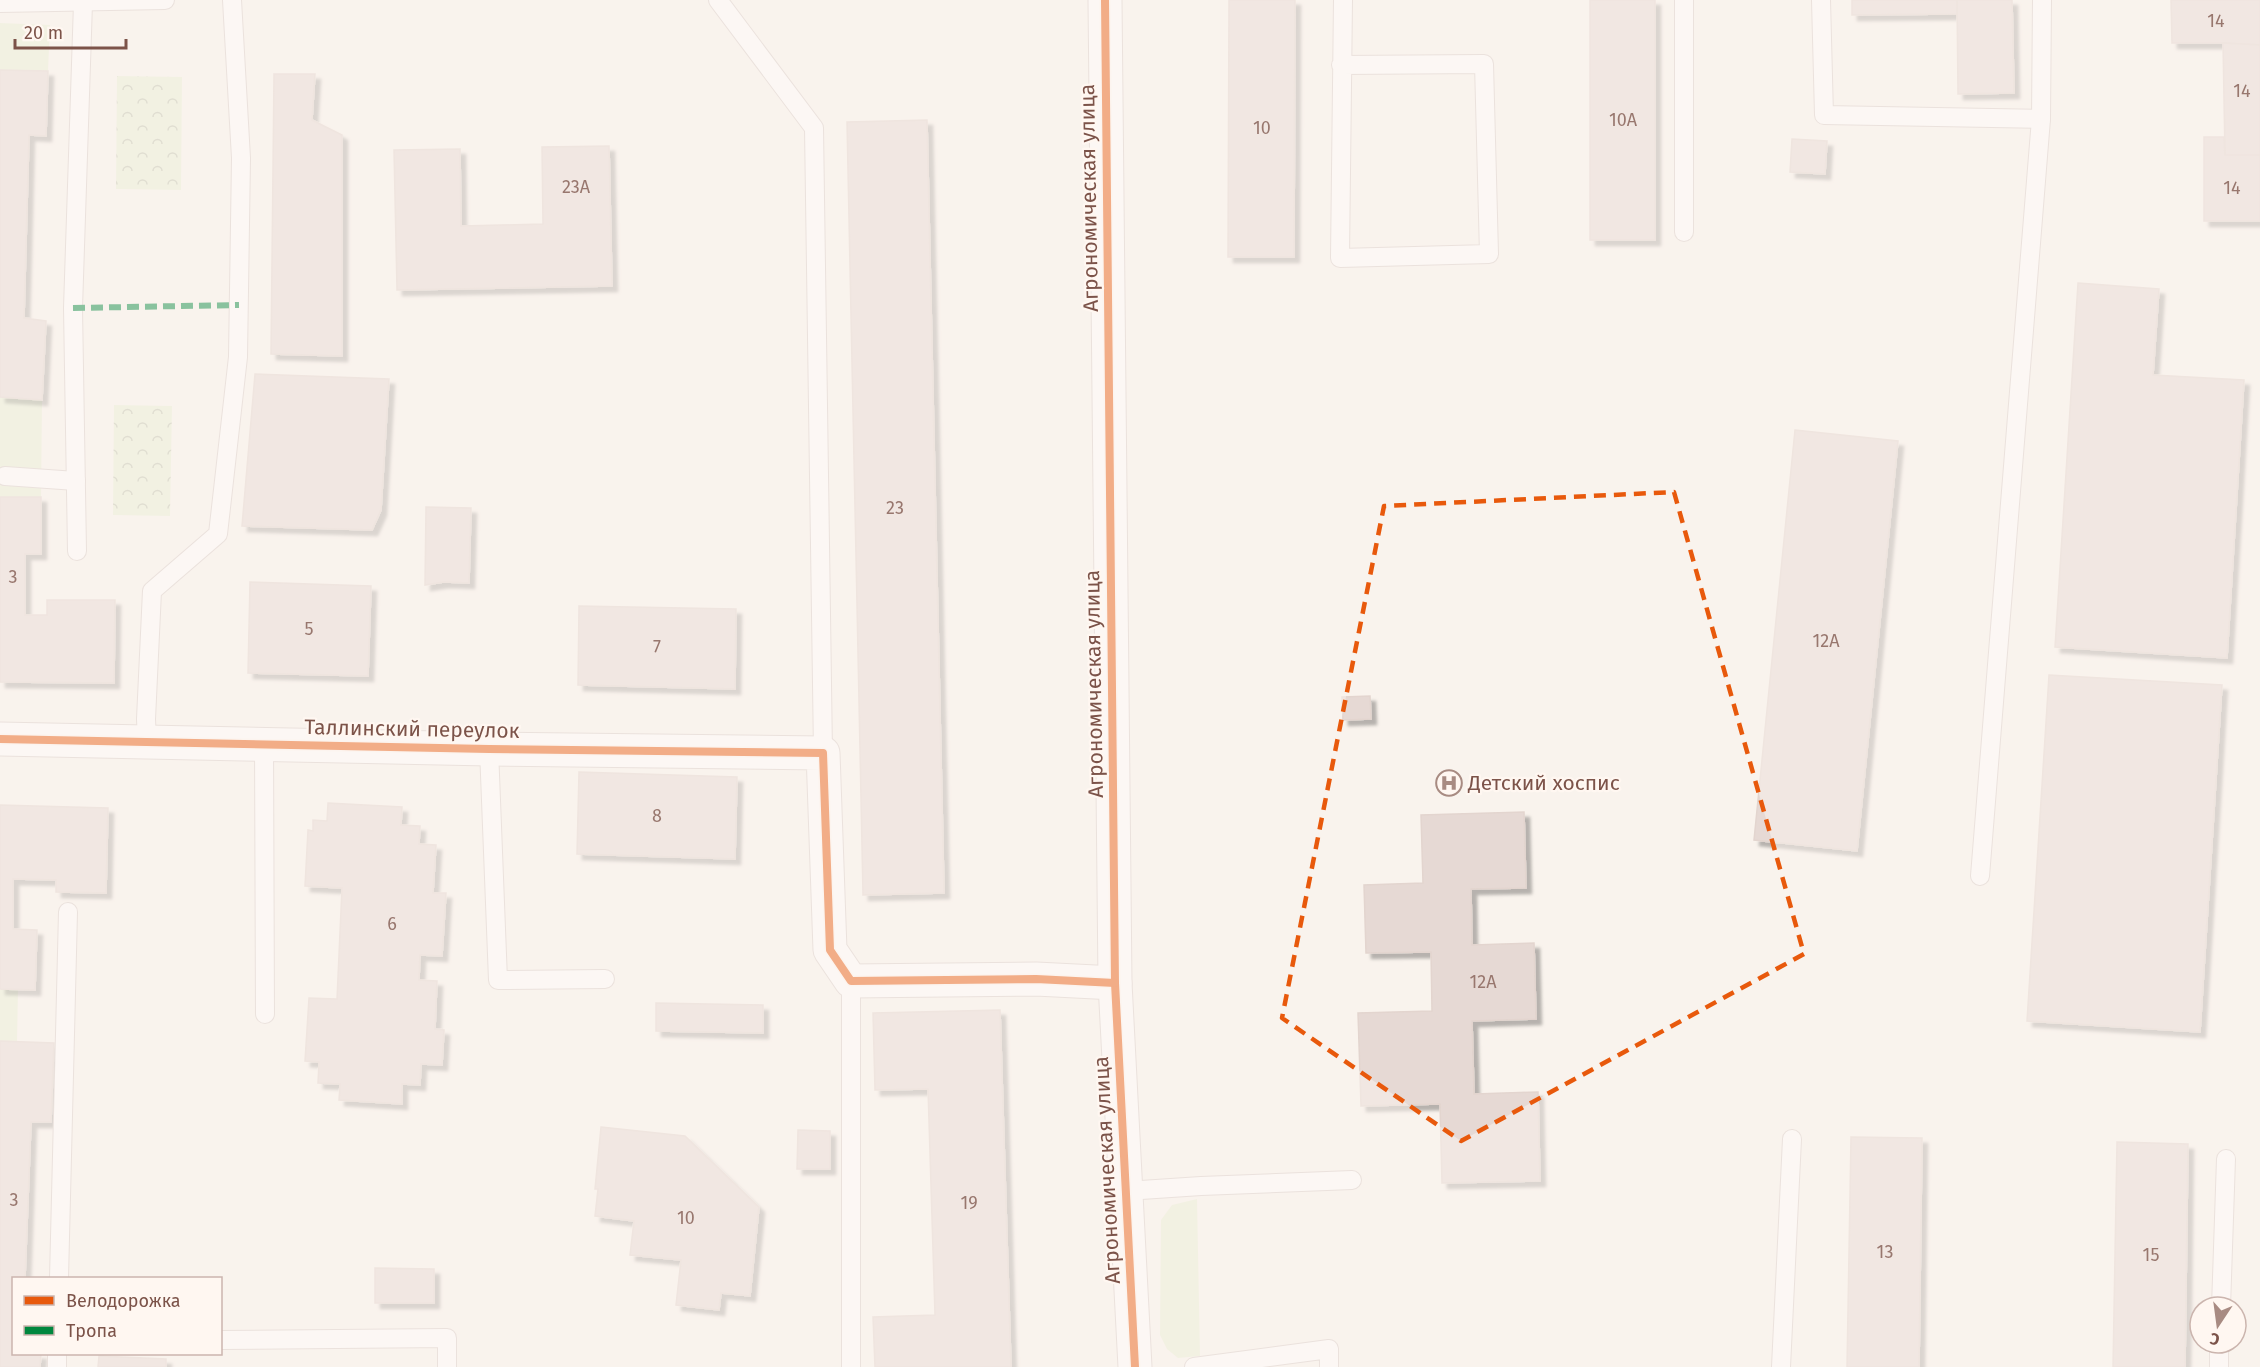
<svg xmlns="http://www.w3.org/2000/svg" width="2260" height="1367" viewBox="0 0 2260 1367" font-family="'Fira Sans',sans-serif">
<style>
.grass{fill:#e9f0d6}
.park{fill:url(#park-crowns)}
.building{fill:#e6d9d4;stroke:#e3d5cf;stroke-width:1.5;filter:url(#shadow)}
.lines{fill:none;stroke-linecap:round;stroke-linejoin:round}
.service-casing{stroke:#d9ceca;stroke-width:20}
.minor-casing{stroke:#d9ceca;stroke-width:35}
.tertiary-casing{stroke:#d9ceca;stroke-width:35}
.service{stroke:#fefdfc;stroke-width:18}
.minor{stroke:#fefdfc;stroke-width:33}
.tertiary{stroke:#fefdfc;stroke-width:33}
.quiet{stroke:#00873e;stroke-width:6;stroke-dasharray:12 6;stroke-linecap:butt}
.cycleway-casing{stroke:#fff7f1;stroke-width:11}
.cycleway{stroke:#e8590c;stroke-width:8}
.marked{fill:none;stroke:#e8590c;stroke-width:4.5;stroke-dasharray:12 8;stroke-linejoin:round}
.labels{text-anchor:middle;stroke-width:4.5;stroke-linejoin:round;paint-order:stroke}
.number-label{font-size:18px;fill:#98776e}
.street-label{font-size:21px;fill:#7c5349;stroke:#fff7f1}
.poi-label{font-size:21px;fill:#7c5349;stroke:#fff7f1;text-anchor:start}
</style>
<defs>
<pattern id="park-crowns" width="20" height="18" patternUnits="userSpaceOnUse" patternTransform="scale(1.5)"><rect width="20" height="18" fill="#e9f0d6"/><path d="M2 6a3 3 0 1 1 6 0M12 15a3 3 0 1 1 6 0" fill="none" stroke="#c2c5b0"/></pattern>
<filter id="shadow"><feDropShadow dx="5.5" dy="5.5" stdDeviation="1.5" flood-color="#0004"/></filter>
</defs>
<rect width="100%" height="100%" fill="#f9f3ed"/>
<g class="grass">
<polygon points="0,23 50,25 48,71 0,70"/>
<polygon points="0,397 42,400 41,497 0,497"/>
<polygon points="0,989 18,989 17,1042 0,1041"/>
<polygon points="1197,1199 1200,1356 1178,1358 1167,1349 1160,1335 1161,1220 1172,1205"/>
</g>
<g class="park">
<polygon points="117,76 182,77 181,190 116,189"/>
<polygon points="114,405 172,406 170,516 113,515"/>
</g>
<g class="building">
<polygon points="1229,0 1295,0 1294,257 1228,257"/>
<rect x="1590" y="0" width="65" height="240"/>
<polygon points="1852,0 1957,0 1957,14 1852,15"/>
<polygon points="1957,0 2012,0 2014,93 1958,94"/>
<polygon points="2171,0 2260,0 2260,45 2223,43 2172,43"/>
<polygon points="2223,43 2260,45 2260,155 2225,155"/>
<polygon points="0,70 48,71 46,136 29,135 24,318 46,321 42,400 0,397"/>
<polygon points="274,74 315,74 312,120 342,135 342,356 271,354"/>
<polygon points="927,120 944,893 863,895 847,122"/>
<polygon points="2204,137 2224,137 2225,155 2260,155 2260,221 2204,221"/>
<polygon points="1792,139 1827,141 1825,174 1790,172"/>
<polygon points="609,146 612,286 397,290 394,150 460,149 461,226 543,224 542,147"/>
<polygon points="2078,283 2159,289 2153,375 2244,380 2227,658 2055,647"/>
<polygon points="255,374 389,379 381,510 372,530 242,526"/>
<polygon points="1795,430 1898,441 1857,851 1754,840"/>
<polygon points="0,497 41,497 41,554 25,554 25,615 47,615 47,600 115,600 114,683 0,682"/>
<polygon points="426,507 471,508 469,583 444,582 425,585"/>
<polygon points="250,582 371,586 368,676 248,673"/>
<polygon points="579,606 736,609 735,689 578,685"/>
<polygon points="2049,675 2222,685 2200,1032 2027,1021"/>
<polygon points="1370,696 1371,719 1343,720 1342,697"/>
<polygon points="579,772 737,777 735,859 577,854"/>
<polygon points="328,803 402,807 401,825 420,826 419,844 436,845 433,893 446,893 442,956 420,955 419,980 437,981 435,1029 444,1030 442,1065 421,1064 420,1085 402,1084 402,1104 339,1100 340,1084 318,1083 319,1062 305,1061 309,998 337,999 342,888 305,886 308,830 313,831 313,820 327,821"/>
<polygon points="0,805 108,808 106,893 56,892 56,880 13,879 13,929 37,930 35,990 0,989"/>
<polygon points="1524,812 1526,888 1471,889 1472,945 1534,943 1536,1019 1472,1021 1474,1094 1538,1092 1540,1181 1442,1183 1440,1104 1361,1106 1358,1013 1432,1011 1431,952 1366,953 1364,885 1423,883 1421,815"/>
<polygon points="656,1003 763,1005 763,1033 656,1031"/>
<polygon points="1000,1010 1011,1367 875,1367 873,1317 935,1315 928,1089 875,1090 873,1013"/>
<polygon points="0,1041 54,1043 51,1122 31,1122 25,1278 14,1278 14,1354 41,1354 40,1367 0,1367"/>
<polygon points="601,1127 685,1136 759,1207 750,1296 721,1293 719,1310 676,1305 681,1260 630,1255 634,1221 595,1216 598,1189 595,1189"/>
<polygon points="798,1130 830,1131 830,1169 797,1169"/>
<polygon points="1851,1137 1922,1138 1919,1367 1847,1367"/>
<polygon points="2117,1142 2188,1144 2185,1367 2113,1367"/>
<polygon points="375,1268 434,1269 434,1303 375,1303"/>
<polygon points="99,1356 166,1359 166,1367 98,1367"/>
</g>
<g class="lines">
<g class="service-casing">
<g id="service">
<polyline points="718,0 814,128 823,753"/>
<polyline points="1684,0 1684,232"/>
<polyline points="1821,0 1824,115 2041,119"/>
<polyline points="0,3 165,0"/>
<polyline points="1341,65 1484,64 1489,254 1340,258 1343,0"/>
<polyline points="5,476 76,481"/>
<polyline points="77,551 73,308 83,3"/>
<polyline points="147,741 146,719 152,591 218,534 238,357 241,158 232,0"/>
<polyline points="264,744 265,1014"/>
<polyline points="489,749 498,980 605,979"/>
<polyline points="1980,876 2041,119 2042,0"/>
<polyline points="1126,1191 1201,1186 1352,1180"/>
<polyline points="59,1278 68,912"/>
<polyline points="2221,1307 2226,1159"/>
<polyline points="220,1340 447,1338 447,1367"/>
<polyline points="57,1367 57,1354"/>
<polyline points="851,1367 851,981"/>
<polyline points="1194,1367 1329,1349 1329,1367"/>
<polyline points="1781,1367 1792,1139"/>
<polyline points="2219,1367 2219,1343"/>
</g>
</g>
<g class="minor-casing">
<polyline id="minor" points="0,739 489,749 823,753 830,950 851,981 1036,979 1115,983"/>
</g>
<g class="tertiary-casing">
<polyline id="tertiary" points="1105,0 1115,983 1135,1367"/>
</g>
<use href="#service" class="service"/>
<use href="#minor" class="minor"/>
<use href="#tertiary" class="tertiary"/>
<polyline class="quiet" points="73,308 239,305"/>
<g class="cycleway-casing">
<g id="cycleway">
<polyline points="1105,0 1115,983 1135,1367"/>
<polyline points="0,739 489,749 823,753 830,950 851,981 1036,979 1115,983"/>
</g>
</g>
<use href="#cycleway" class="cycleway"/>
</g>
<path d="M0 0H2260V1367H0ZM1674,492l130,462 -343,187 -179,-123 102,-512z" fill="#f9f3ed" fill-opacity=".55" fill-rule="evenodd"/>
<path class="marked" d="M1674,492l130,462 -343,187 -179,-123 102,-512z"/>
<defs>
<g id="hospital-ring" transform="scale(1.35)"><circle r="9.5" fill="#fff7f1" stroke="#a88b82" stroke-width="1.5"/><path d="M-5-5h3v3.5h4V-5h3V5h-3V1.5h-4V5h-3Z" fill="#a88b82"/></g>
</defs>
<g fill-rule="evenodd">
<use href="#hospital-ring" x="1449" y="783"/>
</g>
<g class="labels">
<g class="number-label">
<text x="2216" y="27">14</text>
<text x="2242" y="97">14</text>
<text x="1623" y="126">10А</text>
<text x="1262" y="134">10</text>
<text x="576" y="193">23А</text>
<text x="2232" y="194">14</text>
<text x="895" y="514">23</text>
<text x="13" y="583">3</text>
<text x="309" y="635">5</text>
<text x="1826" y="647">12А</text>
<text x="657" y="653">7</text>
<text x="657" y="822">8</text>
<text x="392" y="930">6</text>
<text x="1483" y="988">12А</text>
<text x="14" y="1206">3</text>
<text x="969" y="1209">19</text>
<text x="686" y="1224">10</text>
<text x="1885" y="1258">13</text>
<text x="2151" y="1261">15</text>
</g>
<g class="street-label">
<text transform="translate(1089 198) rotate(-91)" y="7">Агрономическая улица</text>
<text transform="translate(1094 684) rotate(-91)" y="7">Агрономическая улица</text>
<text transform="translate(412 729) rotate(1)" y="7">Таллинский переулок</text>
<text transform="translate(1107 1170) rotate(-93)" y="7">Агрономическая улица</text>
</g>
<g class="poi-label">
<text x="1468" y="790">Детский хоспис</text>
</g>
</g>
<rect x="12" y="1277" width="210" height="78" fill="#fff7f1" stroke="#cbb5ae" stroke-width="1.5"/>
<rect x="24" y="1296" width="30" height="9" fill="#e8590c" stroke="#cbb5ae" stroke-width="1.5"/>
<text x="66" y="1307" font-size="18" fill="#7c5349">Велодорожка</text>
<rect x="24" y="1326" width="30" height="9" fill="#00873e" stroke="#cbb5ae" stroke-width="1.5"/>
<text x="66" y="1337" font-size="18" fill="#7c5349">Тропа</text>
<g transform="translate(2218 1325) rotate(193)"><circle r="28" fill="#fff7f1" stroke="#cbb5ae" stroke-width="1.5"/>
<path d="M0-4.5L10 22L0 15L-10 22Z" fill="#a88b82"/>
<text y="-9" font-size="16" font-weight="bold" text-anchor="middle" fill="#7c5349">С</text>
</g>
<path d="M15 39v9h111v-9" fill="none" stroke="#7c5349" stroke-width="3"/>
<text x="24" y="39" font-size="18" fill="#7c5349" stroke="#fff7f1" stroke-width="4.5" paint-order="stroke">20 m</text>
</svg>
